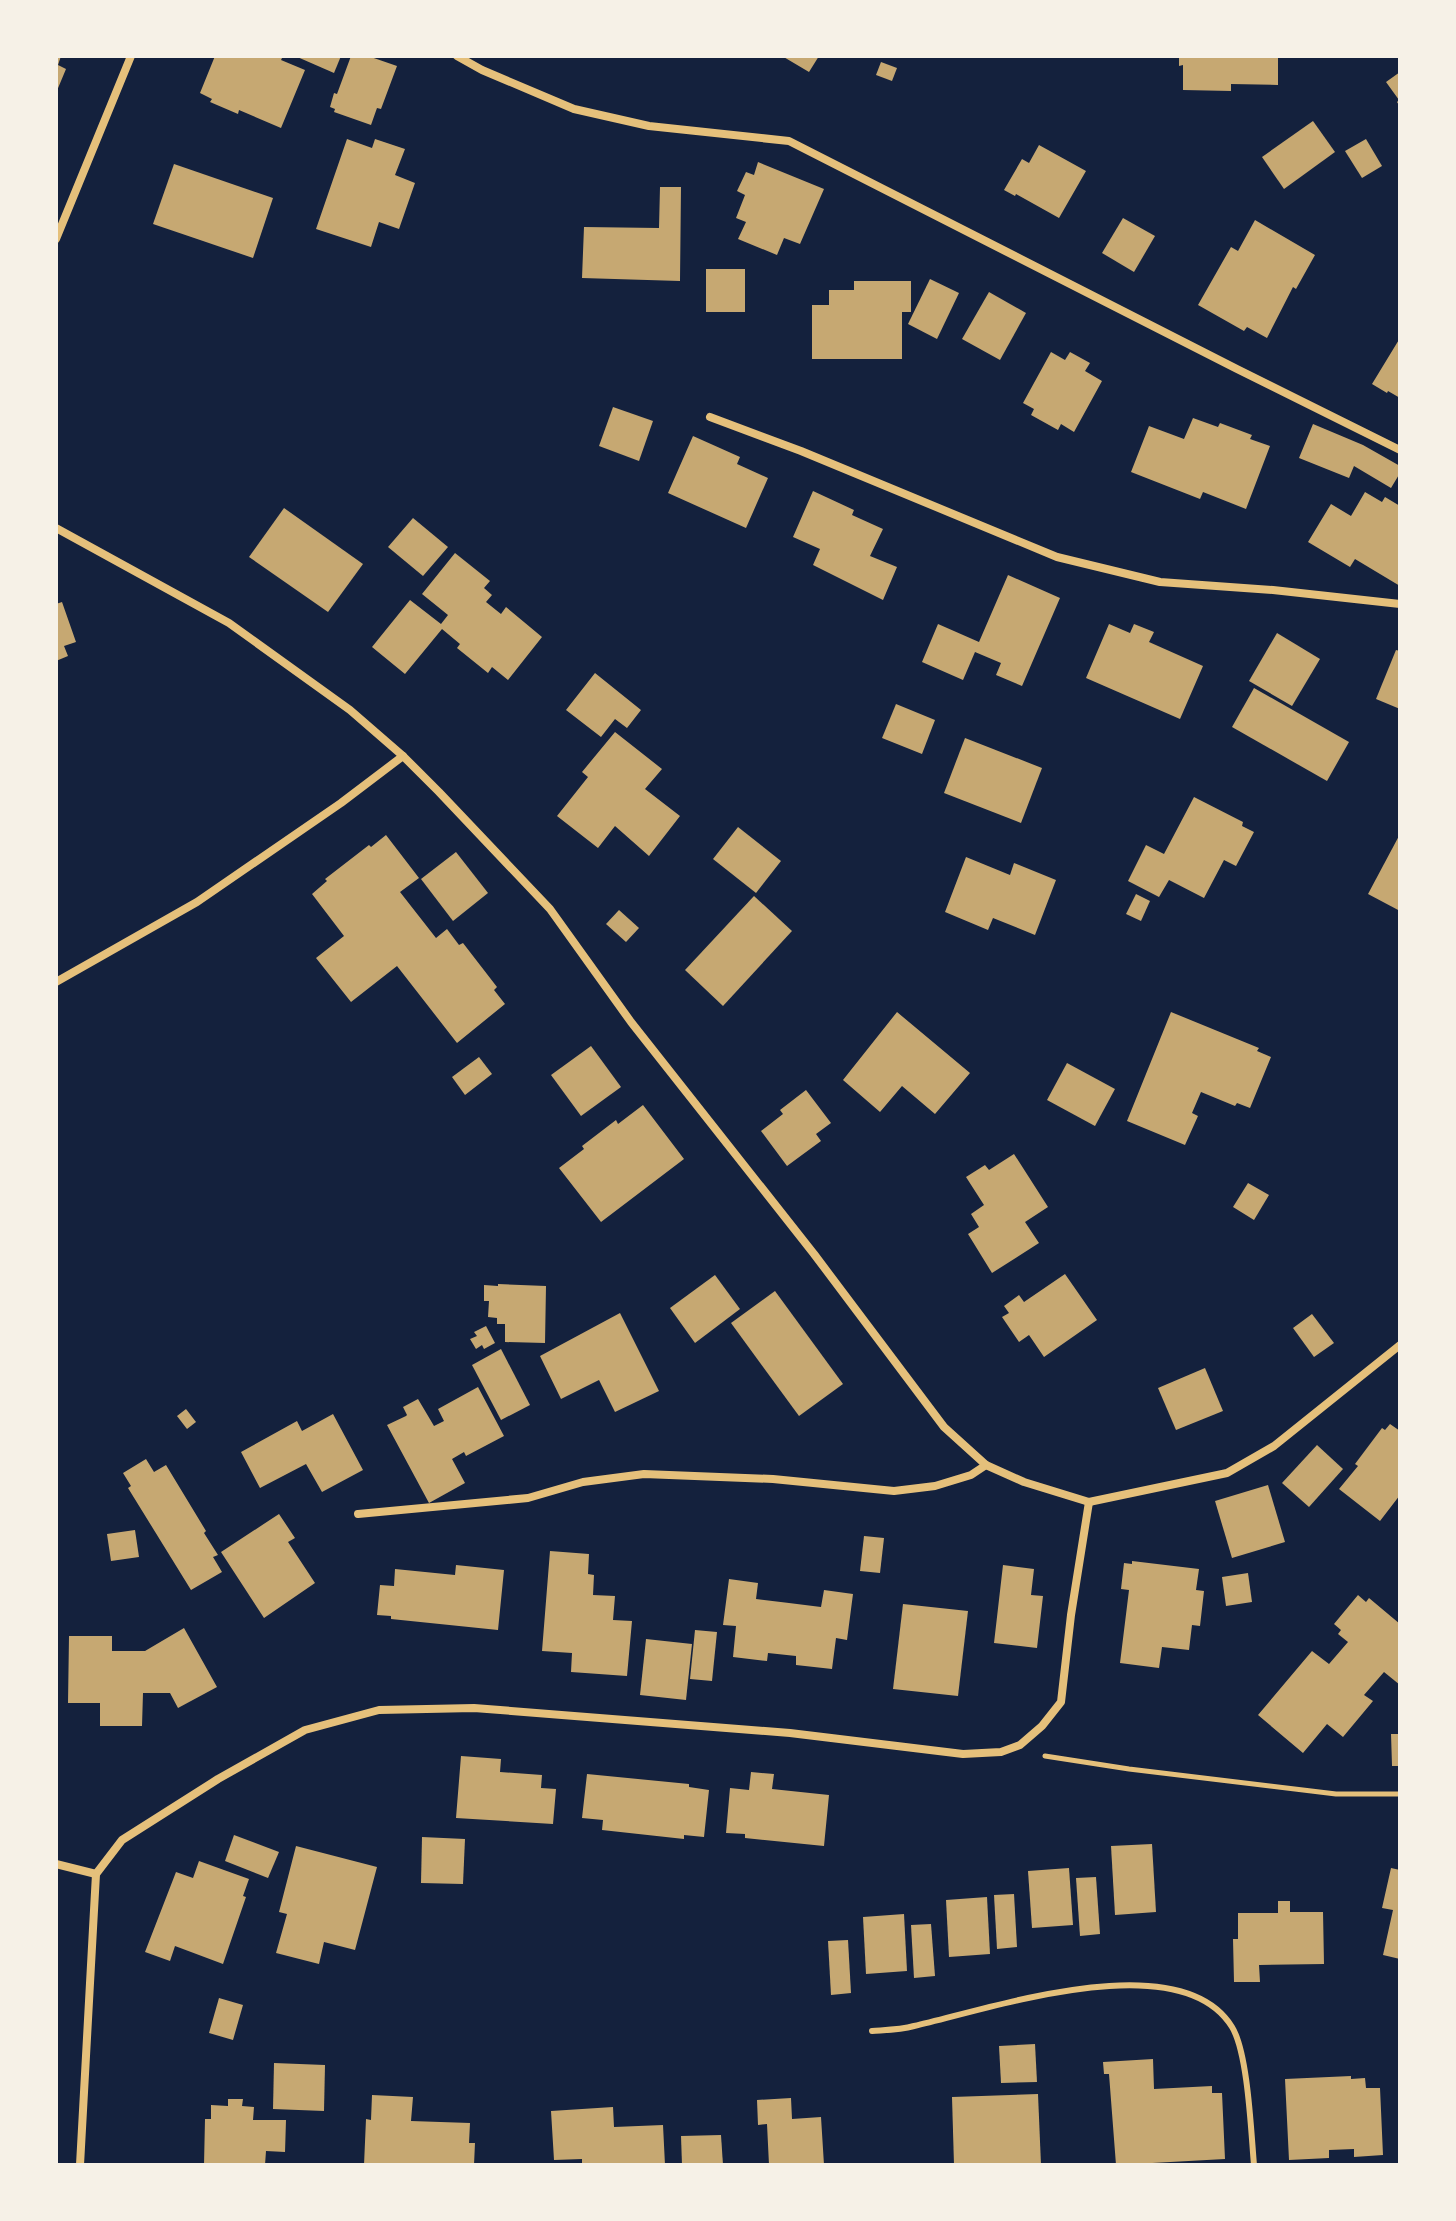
<svg xmlns="http://www.w3.org/2000/svg" width="1456" height="2221" viewBox="0 0 1456 2221" font-family="Arial,sans-serif">
<style>
.building{fill:#c6a872}
.lines{fill:none;stroke-linecap:round;stroke-linejoin:round}
.path{stroke:#e5c07b;stroke-width:5}
.service{stroke:#e5c07b;stroke-width:6}
.minor{stroke:#e5c07b;stroke-width:8}
</style>
<rect width="100%" height="100%" fill="#14213d"/>
<g class="building">
<polygon points="56,56 61,56 58,65 66,69 56,93"/>
<polygon points="215,56 283,56 281,60 305,70 281,128 239,110 238,114 210,102 212,99 200,93"/>
<polygon points="295,56 341,56 334,73"/>
<polygon points="351,56 368,56 397,66 381,109 377,108 371,125 334,112 335,109 330,107 334,93 337,94"/>
<polygon points="782,56 819,56 809,72"/>
<polygon points="1179,56 1278,56 1278,85 1231,84 1231,91 1183,90 1183,65 1179,66"/>
<polygon points="881,62 897,68 892,81 876,75"/>
<polygon points="1400,72 1400,107 1397,102 1399,100 1386,82"/>
<polygon points="1313,121 1335,152 1284,189 1262,157"/>
<polygon points="347,139 372,148 375,139 405,149 395,175 415,183 399,229 379,222 371,247 316,229"/>
<polygon points="1366,139 1382,166 1362,178 1345,151"/>
<polygon points="1039,145 1086,171 1059,218 1016,194 1015,196 1004,190 1022,159 1029,163"/>
<polygon points="758,162 824,189 800,244 784,238 777,255 738,239 746,222 736,218 745,195 737,191 746,172 754,175"/>
<polygon points="174,164 273,198 253,258 153,224"/>
<polygon points="660,187 681,187 680,281 582,278 584,227 659,228"/>
<polygon points="1123,218 1155,236 1134,272 1102,253"/>
<polygon points="1255,220 1315,255 1296,289 1293,287 1267,338 1247,327 1244,331 1198,305 1231,247 1238,251"/>
<rect x="706" y="269" width="39" height="43"/>
<polygon points="930,279 959,293 937,339 908,324"/>
<polygon points="854,281 911,281 911,312 902,312 902,359 812,359 812,305 829,305 829,290 854,290"/>
<polygon points="989,292 1026,313 1000,360 962,339"/>
<polygon points="1400,338 1400,398 1388,391 1387,393 1372,384"/>
<polygon points="1051,352 1065,360 1070,352 1090,363 1085,371 1102,381 1074,432 1061,424 1058,430 1031,415 1034,409 1023,403"/>
<polygon points="613,407 653,421 639,461 599,446"/>
<polygon points="1193,418 1218,427 1220,423 1252,435 1250,439 1270,446 1246,509 1203,492 1200,499 1131,472 1149,426 1184,439"/>
<polygon points="1313,424 1363,445 1400,466 1400,473 1391,488 1354,466 1349,478 1299,458"/>
<polygon points="693,436 740,457 737,464 768,478 746,528 668,493"/>
<polygon points="813,491 854,510 852,515 883,529 870,556 897,567 883,600 813,565 820,549 793,537"/>
<polygon points="1365,492 1382,502 1385,497 1400,506 1400,586 1355,559 1350,567 1308,542 1331,504 1351,516"/>
<polygon points="284,508 363,564 328,612 249,557"/>
<polygon points="413,518 448,547 423,576 388,547"/>
<polygon points="455,553 490,581 484,588 492,595 486,602 501,614 506,607 542,637 508,680 492,667 488,673 457,648 460,644 442,629 405,674 372,647 410,600 441,624 448,615 422,594"/>
<polygon points="1008,575 1060,598 1022,686 996,675 1001,663 975,652 963,680 922,662 938,624 979,642"/>
<polygon points="62,602 76,642 64,646 68,656 56,661 56,604"/>
<polygon points="1109,624 1130,633 1134,624 1154,632 1149,642 1203,666 1180,719 1086,678"/>
<polygon points="1277,633 1320,659 1292,706 1249,681"/>
<polygon points="1396,650 1400,651 1400,709 1376,699"/>
<polygon points="595,673 641,710 627,728 615,719 601,737 566,710"/>
<polygon points="1254,688 1349,742 1327,781 1232,727"/>
<polygon points="896,704 935,720 922,754 882,738"/>
<polygon points="615,732 662,769 645,789 680,816 649,856 615,826 598,848 557,816 588,777 582,772"/>
<polygon points="965,738 1042,768 1021,823 944,793"/>
<polygon points="1194,797 1243,822 1242,826 1254,832 1236,866 1224,860 1204,898 1169,880 1159,897 1128,881 1146,845 1164,854"/>
<polygon points="738,827 781,861 756,893 713,859"/>
<polygon points="1400,834 1400,911 1368,894"/>
<polygon points="386,835 419,878 400,892 436,938 447,929 459,945 463,943 497,987 494,990 505,1004 457,1043 397,966 351,1002 316,958 344,936 312,894 327,881 325,879 369,845 371,847"/>
<polygon points="456,852 488,893 453,921 421,879"/>
<polygon points="966,857 1010,875 1014,863 1056,880 1035,935 993,918 988,930 945,912"/>
<polygon points="1136,894 1150,901 1141,921 1126,914"/>
<polygon points="754,896 792,931 723,1006 685,970"/>
<polygon points="619,910 639,928 626,942 606,924"/>
<polygon points="897,1012 970,1073 935,1114 902,1086 880,1112 843,1080"/>
<polygon points="1171,1012 1259,1048 1257,1051 1271,1057 1250,1108 1237,1103 1235,1106 1201,1092 1192,1113 1198,1116 1185,1145 1127,1121"/>
<polygon points="591,1046 621,1087 581,1116 551,1075"/>
<polygon points="479,1057 492,1074 465,1095 452,1077"/>
<polygon points="1067,1063 1115,1089 1095,1126 1047,1100"/>
<polygon points="806,1090 831,1123 816,1134 821,1141 787,1166 761,1131 783,1114 780,1110"/>
<polygon points="643,1105 684,1159 601,1222 559,1168 584,1149 582,1146 616,1120 618,1124"/>
<polygon points="1014,1154 1048,1207 1025,1222 1039,1243 992,1273 968,1234 979,1227 971,1214 984,1205 966,1177 985,1165 989,1170"/>
<polygon points="1248,1183 1269,1195 1254,1220 1233,1207"/>
<polygon points="1065,1274 1097,1320 1044,1357 1029,1335 1019,1342 1002,1317 1009,1313 1004,1306 1019,1295 1024,1302"/>
<polygon points="715,1275 740,1309 695,1343 670,1308"/>
<polygon points="498,1284 546,1286 545,1343 505,1342 505,1324 497,1324 497,1318 488,1317 489,1301 484,1301 484,1285 498,1286"/>
<polygon points="775,1291 843,1384 799,1416 731,1323"/>
<polygon points="620,1313 659,1391 615,1412 599,1380 561,1399 540,1356"/>
<polygon points="1312,1314 1334,1343 1314,1357 1293,1328"/>
<polygon points="486,1326 495,1343 484,1349 482,1345 476,1349 470,1339 477,1336 474,1332"/>
<polygon points="501,1349 530,1405 501,1420 472,1365"/>
<polygon points="1205,1368 1223,1411 1176,1430 1158,1388"/>
<polygon points="478,1387 504,1436 466,1456 464,1452 452,1459 465,1483 429,1503 387,1425 406,1416 407,1415 403,1407 418,1399 434,1426 444,1421 438,1409"/>
<polygon points="186,1409 196,1422 187,1429 177,1416"/>
<polygon points="333,1414 363,1470 322,1492 306,1464 260,1488 241,1452 297,1421 302,1431"/>
<polygon points="1390,1424 1400,1431 1400,1495 1380,1521 1339,1489 1358,1466 1355,1464 1382,1428 1385,1430"/>
<polygon points="1317,1445 1343,1469 1309,1507 1282,1483"/>
<polygon points="146,1459 154,1472 166,1465 206,1531 204,1533 218,1555 213,1557 222,1572 191,1590 128,1488 131,1486 123,1473"/>
<polygon points="1268,1485 1285,1542 1232,1558 1215,1501"/>
<polygon points="279,1514 295,1538 288,1542 315,1583 264,1618 221,1552"/>
<polygon points="135,1530 139,1557 111,1561 107,1534"/>
<polygon points="864,1536 884,1538 880,1573 860,1571"/>
<polygon points="550,1551 589,1554 588,1574 594,1575 593,1595 615,1596 613,1620 632,1621 627,1676 571,1672 572,1653 542,1651"/>
<polygon points="1132,1561 1199,1569 1196,1590 1204,1591 1200,1626 1192,1625 1189,1650 1162,1647 1159,1668 1120,1663 1129,1590 1121,1589 1124,1563 1132,1564"/>
<polygon points="456,1565 504,1570 498,1630 391,1619 391,1616 377,1615 380,1585 394,1586 395,1569 455,1575"/>
<polygon points="1003,1565 1034,1569 1031,1595 1043,1596 1037,1648 994,1643"/>
<polygon points="1248,1573 1252,1602 1226,1606 1222,1577"/>
<polygon points="729,1579 758,1583 756,1599 789,1603 821,1607 824,1590 853,1594 847,1640 836,1638 832,1669 796,1665 796,1656 768,1653 767,1661 733,1657 736,1626 723,1625"/>
<polygon points="1358,1595 1366,1602 1369,1598 1400,1624 1400,1685 1384,1672 1364,1695 1373,1701 1343,1737 1327,1724 1303,1753 1258,1715 1312,1651 1329,1664 1348,1642 1338,1634 1341,1630 1334,1624"/>
<polygon points="903,1604 968,1611 958,1696 893,1689"/>
<polygon points="184,1628 217,1687 178,1708 170,1693 143,1693 142,1726 100,1726 100,1703 68,1703 69,1636 112,1636 112,1651 145,1651"/>
<polygon points="695,1630 717,1632 712,1681 690,1679"/>
<polygon points="646,1639 692,1644 686,1700 640,1695"/>
<polygon points="1391,1734 1400,1734 1400,1766 1392,1766"/>
<polygon points="461,1756 501,1759 500,1772 542,1775 541,1788 556,1789 553,1824 456,1818"/>
<polygon points="751,1772 774,1774 772,1789 829,1795 824,1846 745,1838 745,1834 726,1833 730,1788 749,1790"/>
<polygon points="587,1774 689,1784 689,1787 709,1790 704,1837 684,1835 684,1839 602,1830 603,1820 582,1818"/>
<polygon points="234,1835 279,1852 268,1878 225,1861"/>
<polygon points="422,1837 465,1839 463,1884 421,1883"/>
<polygon points="1152,1844 1156,1912 1115,1915 1111,1846"/>
<polygon points="296,1846 377,1867 355,1950 324,1942 319,1964 276,1953 287,1914 279,1912"/>
<polygon points="199,1861 249,1879 243,1896 246,1897 223,1964 175,1946 170,1961 145,1952 176,1872 193,1878"/>
<polygon points="1069,1868 1073,1925 1032,1928 1028,1871"/>
<polygon points="1391,1868 1400,1870 1400,1959 1383,1955 1393,1910 1382,1908"/>
<polygon points="1096,1877 1100,1934 1080,1936 1076,1878"/>
<polygon points="1014,1894 1017,1947 997,1949 994,1895"/>
<polygon points="987,1897 990,1954 949,1957 946,1900"/>
<polygon points="1278,1901 1290,1901 1290,1912 1323,1912 1324,1964 1259,1965 1260,1982 1234,1982 1233,1939 1238,1939 1238,1913 1278,1913"/>
<polygon points="904,1914 907,1971 866,1974 863,1917"/>
<polygon points="931,1924 935,1976 914,1978 911,1925"/>
<polygon points="848,1940 851,1993 831,1995 828,1941"/>
<polygon points="219,1998 243,2005 233,2040 209,2033"/>
<polygon points="1035,2044 1037,2082 1001,2083 999,2046"/>
<polygon points="1153,2059 1154,2089 1212,2086 1212,2093 1222,2093 1225,2159 1116,2165 1109,2074 1104,2074 1103,2062"/>
<polygon points="274,2063 325,2065 324,2111 273,2109"/>
<polygon points="1351,2076 1351,2079 1365,2078 1366,2088 1380,2088 1383,2155 1354,2157 1354,2149 1329,2150 1329,2158 1289,2160 1285,2079"/>
<polygon points="1038,2094 1041,2165 954,2165 952,2097"/>
<polygon points="372,2095 413,2097 411,2121 470,2123 469,2143 475,2143 474,2165 364,2165 366,2119 371,2120"/>
<polygon points="791,2098 792,2119 821,2117 824,2165 769,2165 767,2124 758,2125 757,2100"/>
<polygon points="228,2099 243,2099 242,2106 254,2107 253,2120 286,2120 285,2152 266,2151 265,2165 204,2165 205,2119 211,2119 211,2105 228,2106"/>
<polygon points="613,2107 614,2127 663,2125 665,2165 582,2165 582,2159 554,2160 551,2111"/>
<polygon points="721,2135 723,2165 682,2165 681,2136"/>
</g>
<g class="lines">
<polyline class="path" points="1045,1756 1129,1769 1336,1794 1400,1794"/>
<path class="service" d="M872,2031c14,-1 28,-1 42,-5 76,-17 266,-83 318,1 16,26 19,105 22,138"/>
<g class="minor">
<polyline points="457,56 482,70 574,109 649,126 789,141 1237,369 1400,450"/>
<polyline points="56,239 131,56"/>
<polyline points="710,417 801,451 1057,557 1160,582 1273,590 1400,604"/>
<polyline points="56,528 229,623 350,710 403,756 439,792 550,909 631,1022 814,1254 944,1427 986,1465 1024,1482 1089,1502 1227,1473 1274,1446 1400,1345"/>
<polyline points="56,982 197,902 341,803 403,756"/>
<polyline points="358,1514 528,1498 583,1482 644,1474 773,1479 894,1491 935,1486 971,1475 986,1465"/>
<polyline points="56,1864 96,1874"/>
<polyline points="80,2165 96,1874 122,1840 218,1779 305,1730 379,1710 474,1708 790,1733 963,1754 1001,1752 1020,1745 1042,1726 1061,1702 1071,1615 1089,1502"/>
</g>
</g>
<rect width="1456" height="2221" fill="none" stroke="#f6f1e7" stroke-width="116"/>
</svg>
